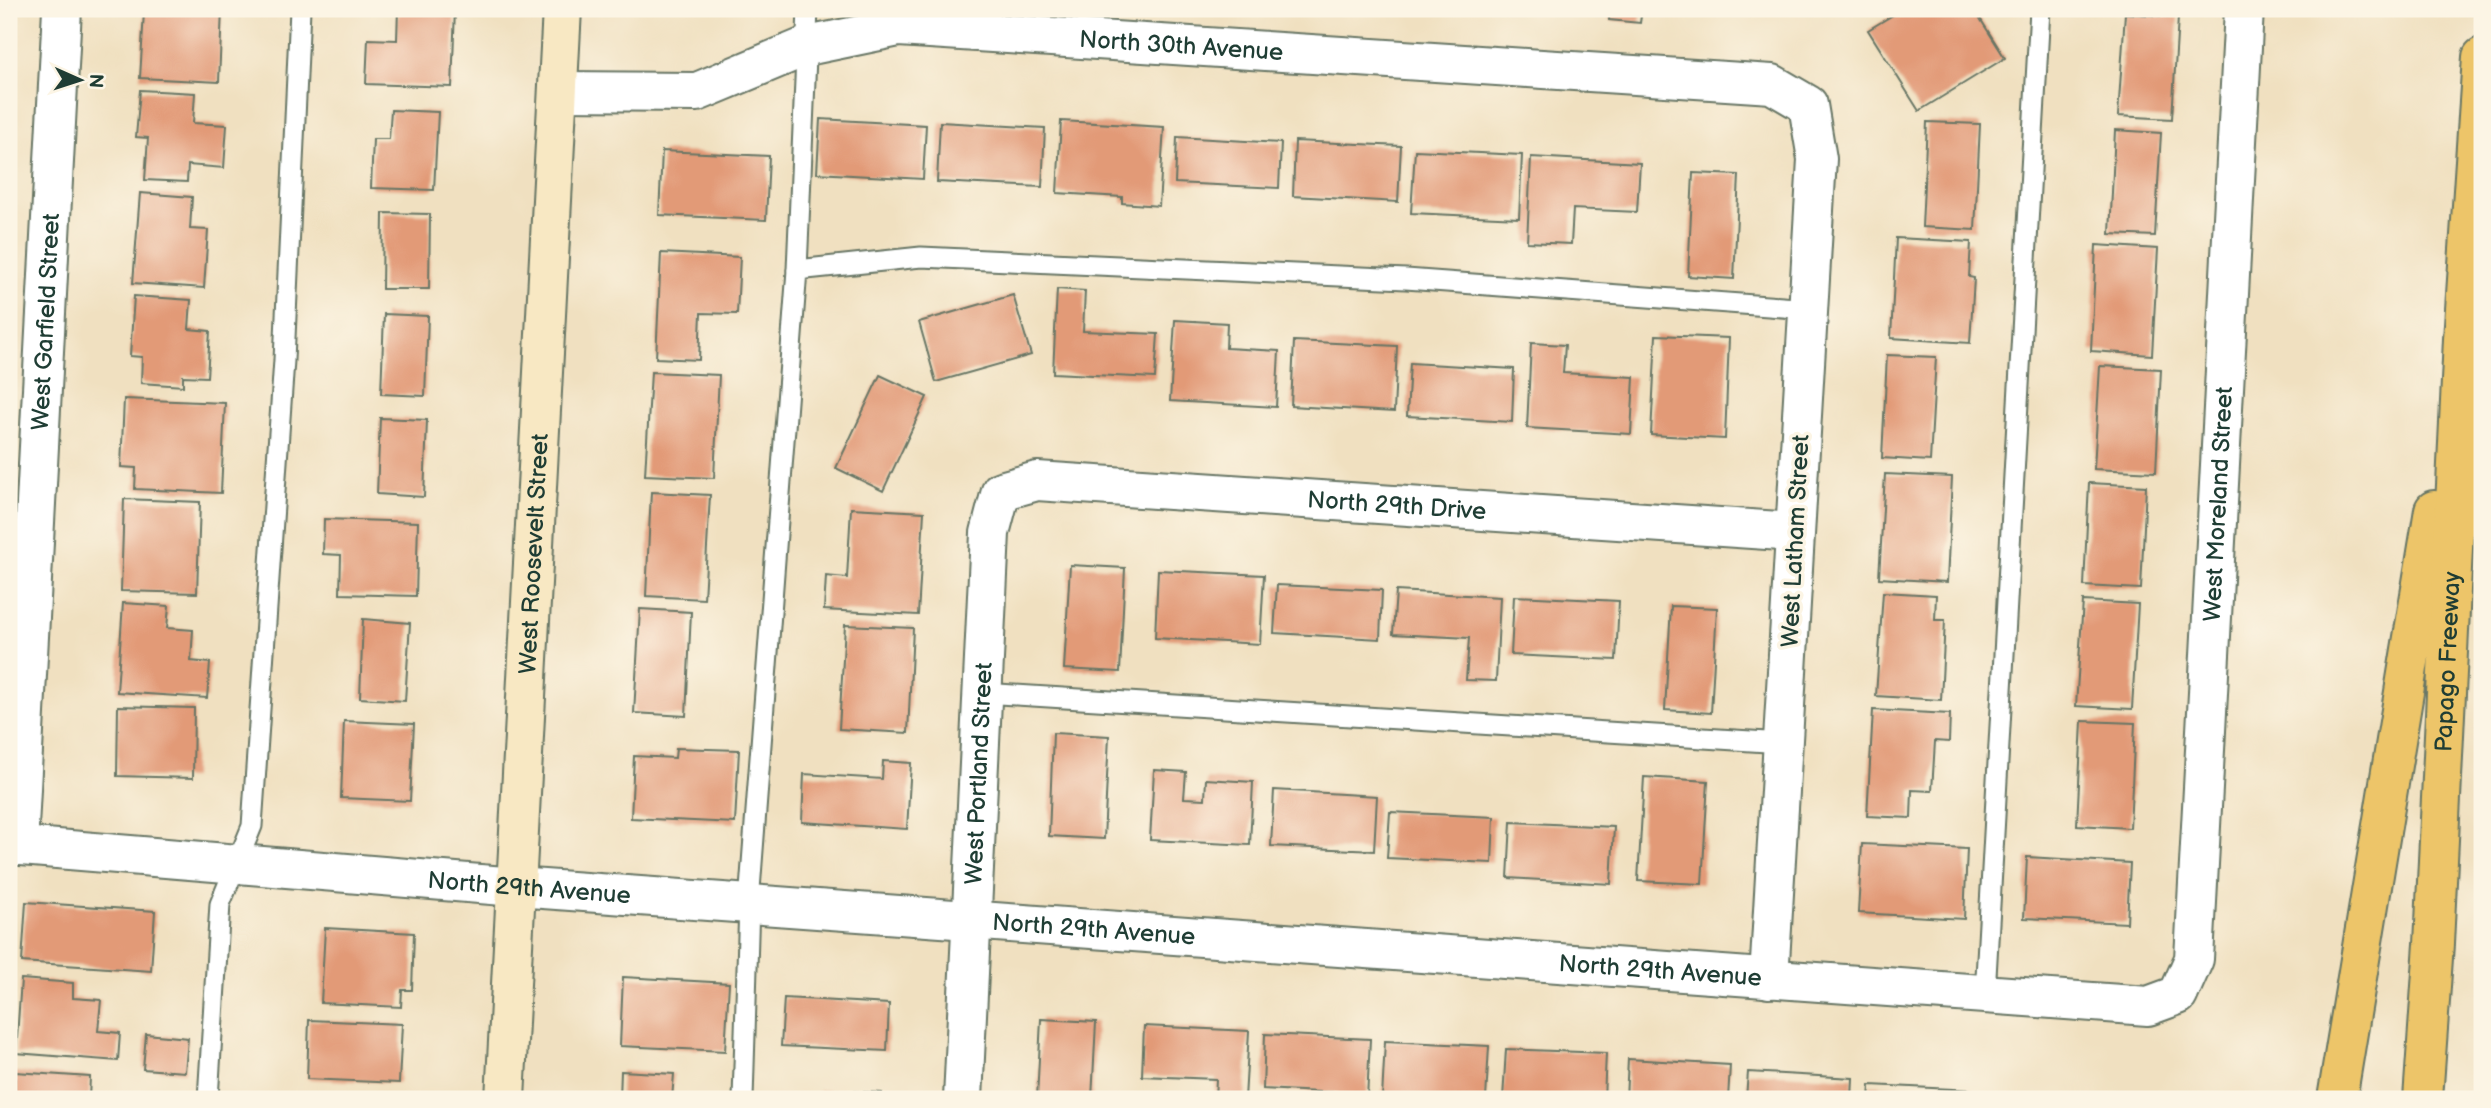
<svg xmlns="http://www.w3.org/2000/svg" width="2491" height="1108" viewBox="0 0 2491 1108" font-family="'Balsamiq Sans',sans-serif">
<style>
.building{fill:#e29a77}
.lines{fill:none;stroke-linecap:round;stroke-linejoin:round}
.lane-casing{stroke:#687665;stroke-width:23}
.street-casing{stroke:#687665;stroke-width:42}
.secondary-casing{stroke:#687665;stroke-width:42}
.highway-casing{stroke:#687665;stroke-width:42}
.lane{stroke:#fff;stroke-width:19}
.street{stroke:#fff;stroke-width:38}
.secondary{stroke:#f8e8c3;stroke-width:38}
.highway{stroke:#edc569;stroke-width:38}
.labels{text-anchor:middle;stroke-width:7;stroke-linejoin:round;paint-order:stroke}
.street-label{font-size:24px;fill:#1f3d34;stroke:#fcf5e5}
</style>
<rect width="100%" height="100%" fill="#fcf5e5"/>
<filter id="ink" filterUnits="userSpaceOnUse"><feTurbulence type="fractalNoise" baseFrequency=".0143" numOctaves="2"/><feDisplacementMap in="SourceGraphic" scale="14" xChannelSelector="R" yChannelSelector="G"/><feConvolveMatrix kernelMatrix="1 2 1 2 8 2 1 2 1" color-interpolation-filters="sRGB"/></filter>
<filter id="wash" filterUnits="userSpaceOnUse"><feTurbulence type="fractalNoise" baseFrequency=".00686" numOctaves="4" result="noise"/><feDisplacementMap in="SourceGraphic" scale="28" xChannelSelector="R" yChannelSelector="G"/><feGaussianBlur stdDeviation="1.57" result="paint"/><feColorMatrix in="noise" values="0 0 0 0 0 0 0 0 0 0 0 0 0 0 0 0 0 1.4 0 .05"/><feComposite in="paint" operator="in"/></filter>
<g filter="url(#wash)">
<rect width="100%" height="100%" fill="#f0e0c0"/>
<g id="blocks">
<g class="building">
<polygon points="157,9 222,9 219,82 140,78 144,12 157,13"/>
<polygon points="398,9 455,9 452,87 366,84 368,39 397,40"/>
<polygon points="1610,9 1642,9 1640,23 1609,20"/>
<polygon points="1903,9 1974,9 2005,58 1919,111 1868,30"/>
<polygon points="2125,13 2178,17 2172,119 2118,116"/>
<polygon points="140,90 195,93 193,123 227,125 224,168 188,165 187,182 145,180 148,138 136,137"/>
<polygon points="391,110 438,112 434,190 371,188 373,139 389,139"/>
<polygon points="820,119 926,125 923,179 817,173"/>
<polygon points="1061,121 1164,127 1159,206 1122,203 1122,197 1057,193"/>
<polygon points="940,122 1045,128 1042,187 937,182"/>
<polygon points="1927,122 1980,124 1975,230 1922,227"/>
<polygon points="2115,130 2161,133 2155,236 2110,234"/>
<polygon points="1177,137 1281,143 1279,188 1175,183"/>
<polygon points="1295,141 1401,146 1398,202 1293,196"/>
<polygon points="1415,150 1522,155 1519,218 1411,213"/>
<polygon points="662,151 769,156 766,220 659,215"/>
<polygon points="1531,157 1640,163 1637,212 1573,209 1571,244 1527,242"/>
<polygon points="1693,173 1739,175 1734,279 1688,276"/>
<polygon points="140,193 192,197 190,229 208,230 204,288 133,283"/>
<polygon points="383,213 430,214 429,289 382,289"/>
<polygon points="1896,238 1971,242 1969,277 1974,278 1970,343 1891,338"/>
<polygon points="2096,245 2158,249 2152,355 2091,351"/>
<polygon points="661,253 740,257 737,314 701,313 699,360 656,358"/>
<polygon points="1057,289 1085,291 1083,331 1158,334 1155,378 1053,373"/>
<polygon points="1013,295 1031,355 936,382 919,322"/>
<polygon points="134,296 191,300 189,329 210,331 207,377 183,376 183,386 141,383 142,357 130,356"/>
<polygon points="384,314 428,316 425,396 381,394"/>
<polygon points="1175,320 1227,323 1226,348 1279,351 1276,407 1170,401"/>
<polygon points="1656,335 1729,338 1725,439 1651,435"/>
<polygon points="1294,341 1397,346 1394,412 1291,406"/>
<polygon points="1531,343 1565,345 1563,373 1634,377 1631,434 1527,428"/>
<polygon points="1887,355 1936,357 1930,461 1882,458"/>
<polygon points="1410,363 1514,369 1512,422 1407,416"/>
<polygon points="2100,366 2161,369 2156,472 2094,469"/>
<polygon points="651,372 719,375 714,478 645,475"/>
<polygon points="880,375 927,397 883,491 836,468"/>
<polygon points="124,399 225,403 221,493 135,489 136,468 121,467"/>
<polygon points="380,418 427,420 424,497 377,494"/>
<polygon points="1885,474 1952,477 1947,582 1879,578"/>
<polygon points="2089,483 2146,486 2141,589 2084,586"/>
<polygon points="651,492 710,495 704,599 646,596"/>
<polygon points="124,499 200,502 197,593 121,591"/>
<polygon points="851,508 924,512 918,615 824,610 826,576 847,578"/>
<polygon points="324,519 418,522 416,596 340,594 341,555 323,554"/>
<polygon points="1070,565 1125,568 1120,672 1064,669"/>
<polygon points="1158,570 1264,575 1260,644 1155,638"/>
<polygon points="1277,585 1382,590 1380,639 1274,633"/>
<polygon points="1396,591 1500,597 1496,681 1466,680 1469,638 1393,634"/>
<polygon points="1883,592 1936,595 1935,620 1945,620 1941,700 1876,696"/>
<polygon points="1514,596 1619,601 1616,660 1511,655"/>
<polygon points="2083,601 2138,604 2132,709 2076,706"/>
<polygon points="123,603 169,606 167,628 193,630 191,661 210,663 207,698 117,692"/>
<polygon points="1671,606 1717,608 1711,713 1665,710"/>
<polygon points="640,609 691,612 686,716 634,713"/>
<polygon points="363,619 410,623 405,701 360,698"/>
<polygon points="845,625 913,628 908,733 839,729"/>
<polygon points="118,706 194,708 193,778 117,776"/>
<polygon points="1873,710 1950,714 1949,742 1935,741 1932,791 1912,790 1911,818 1867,816"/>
<polygon points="344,721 414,724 410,801 341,798"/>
<polygon points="2082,721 2135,723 2130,828 2077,825"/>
<polygon points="1053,733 1109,736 1104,839 1049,836"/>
<polygon points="676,748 739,750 735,823 631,818 634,756 675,758"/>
<polygon points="883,761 911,763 907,829 802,822 804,774 882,779"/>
<polygon points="1154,770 1186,772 1184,798 1205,799 1206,779 1253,782 1250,845 1150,840"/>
<polygon points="1644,777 1708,781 1702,884 1638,881"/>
<polygon points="1274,790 1377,796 1374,851 1271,846"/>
<polygon points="1390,812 1494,817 1492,863 1387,858"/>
<polygon points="1511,822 1614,827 1611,884 1508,878"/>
<polygon points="1862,844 1967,849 1964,919 1858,913"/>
<polygon points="2027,857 2130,863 2127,923 2024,918"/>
<polygon points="26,902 155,911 151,971 22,962"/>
<polygon points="325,928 414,933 412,990 402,990 401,1007 321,1003"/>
<polygon points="623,977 729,983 725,1051 620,1046"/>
<polygon points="21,979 73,983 73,998 101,1000 98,1031 120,1033 118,1061 16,1053"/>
<polygon points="784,998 889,1004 887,1051 781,1046"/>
<polygon points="1041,1019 1096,1022 1092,1099 1037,1099"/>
<polygon points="309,1020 402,1024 399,1083 307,1079"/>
<polygon points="1144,1026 1249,1031 1245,1099 1215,1099 1216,1079 1142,1076"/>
<polygon points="146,1034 188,1038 185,1072 143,1069"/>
<polygon points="1265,1034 1370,1039 1367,1099 1337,1099 1338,1093 1263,1089"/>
<polygon points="1385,1041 1489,1046 1486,1099 1382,1099"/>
<polygon points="1506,1049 1606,1053 1604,1099 1503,1099"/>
<polygon points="1628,1059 1730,1065 1728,1099 1626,1099"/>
<polygon points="621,1071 674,1074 672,1099 620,1099"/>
<polygon points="15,1072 90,1077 89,1099 14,1099"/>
<polygon points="1748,1072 1853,1078 1852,1099 1746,1099"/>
<polygon points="1870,1085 1973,1090 1972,1099 1869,1099"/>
<polygon points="819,1090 882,1093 882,1099 819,1099"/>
</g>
</g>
</g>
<g filter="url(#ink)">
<use href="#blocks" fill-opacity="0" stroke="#687665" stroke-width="2"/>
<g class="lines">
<g class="lane-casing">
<g id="lane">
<polyline points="797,270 808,9"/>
<polyline points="983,693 1783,743"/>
<polyline points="1985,995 2040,9"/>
<polyline points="208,1099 220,904 252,826 284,360 300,9"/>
<polyline points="743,1099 749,903 797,270 921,257 1406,279 1809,309"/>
</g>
</g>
<g class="street-casing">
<g id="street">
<path id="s1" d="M558,91l139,1 110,-46 92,-19 873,57 36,21 9,54 -48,820"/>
<path id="s2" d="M9,845l507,42 1632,119 30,-11 16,-36 50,-950"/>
<path id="s3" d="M18,846l44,-837"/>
<path id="s4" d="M963,1099l27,-566 11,-42 36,-10 758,51"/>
</g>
</g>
<g class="secondary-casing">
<g id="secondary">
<path id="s5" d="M505,1099l57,-1090"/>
</g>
</g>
<g class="highway-casing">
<g id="highway">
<polyline points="2337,1099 2434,510"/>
<path id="s6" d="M2423,1099l11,-155 29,-605 19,-282"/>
</g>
</g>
<use href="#lane" class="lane"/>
<use href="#street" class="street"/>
<use href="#secondary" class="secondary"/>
<use href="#highway" class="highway"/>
</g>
</g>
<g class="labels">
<g class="street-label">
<text dy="8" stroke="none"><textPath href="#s1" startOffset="635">North 30th Avenue</textPath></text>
<text dy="8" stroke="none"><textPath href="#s3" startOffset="525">West Garfield Street</textPath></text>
<text dy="8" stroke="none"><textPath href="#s2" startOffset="2672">West Moreland Street</textPath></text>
<text dy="8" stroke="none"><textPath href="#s4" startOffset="1008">North 29th Drive</textPath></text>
<text transform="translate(1795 541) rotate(-87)" y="8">West Latham Street</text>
<text dy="8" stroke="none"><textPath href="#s5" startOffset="546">West Roosevelt Street</textPath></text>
<text dy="8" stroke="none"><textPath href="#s6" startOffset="438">Papago Freeway</textPath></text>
<text dy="8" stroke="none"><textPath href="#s4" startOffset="326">West Portland Street</textPath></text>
<text dy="8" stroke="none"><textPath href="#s2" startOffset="522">North 29th Avenue</textPath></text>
<text dy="8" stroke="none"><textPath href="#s2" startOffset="1088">North 29th Avenue</textPath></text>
<text dy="8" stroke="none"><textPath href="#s2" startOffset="1656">North 29th Avenue</textPath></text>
</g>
</g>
<rect width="2491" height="1108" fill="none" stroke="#fcf5e5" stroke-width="35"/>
<g transform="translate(80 80) rotate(93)" stroke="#fcf5e5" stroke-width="5" paint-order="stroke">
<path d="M0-5L12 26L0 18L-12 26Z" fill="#1f3d34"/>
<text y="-10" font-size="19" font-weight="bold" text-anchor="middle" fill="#1f3d34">N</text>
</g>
</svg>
